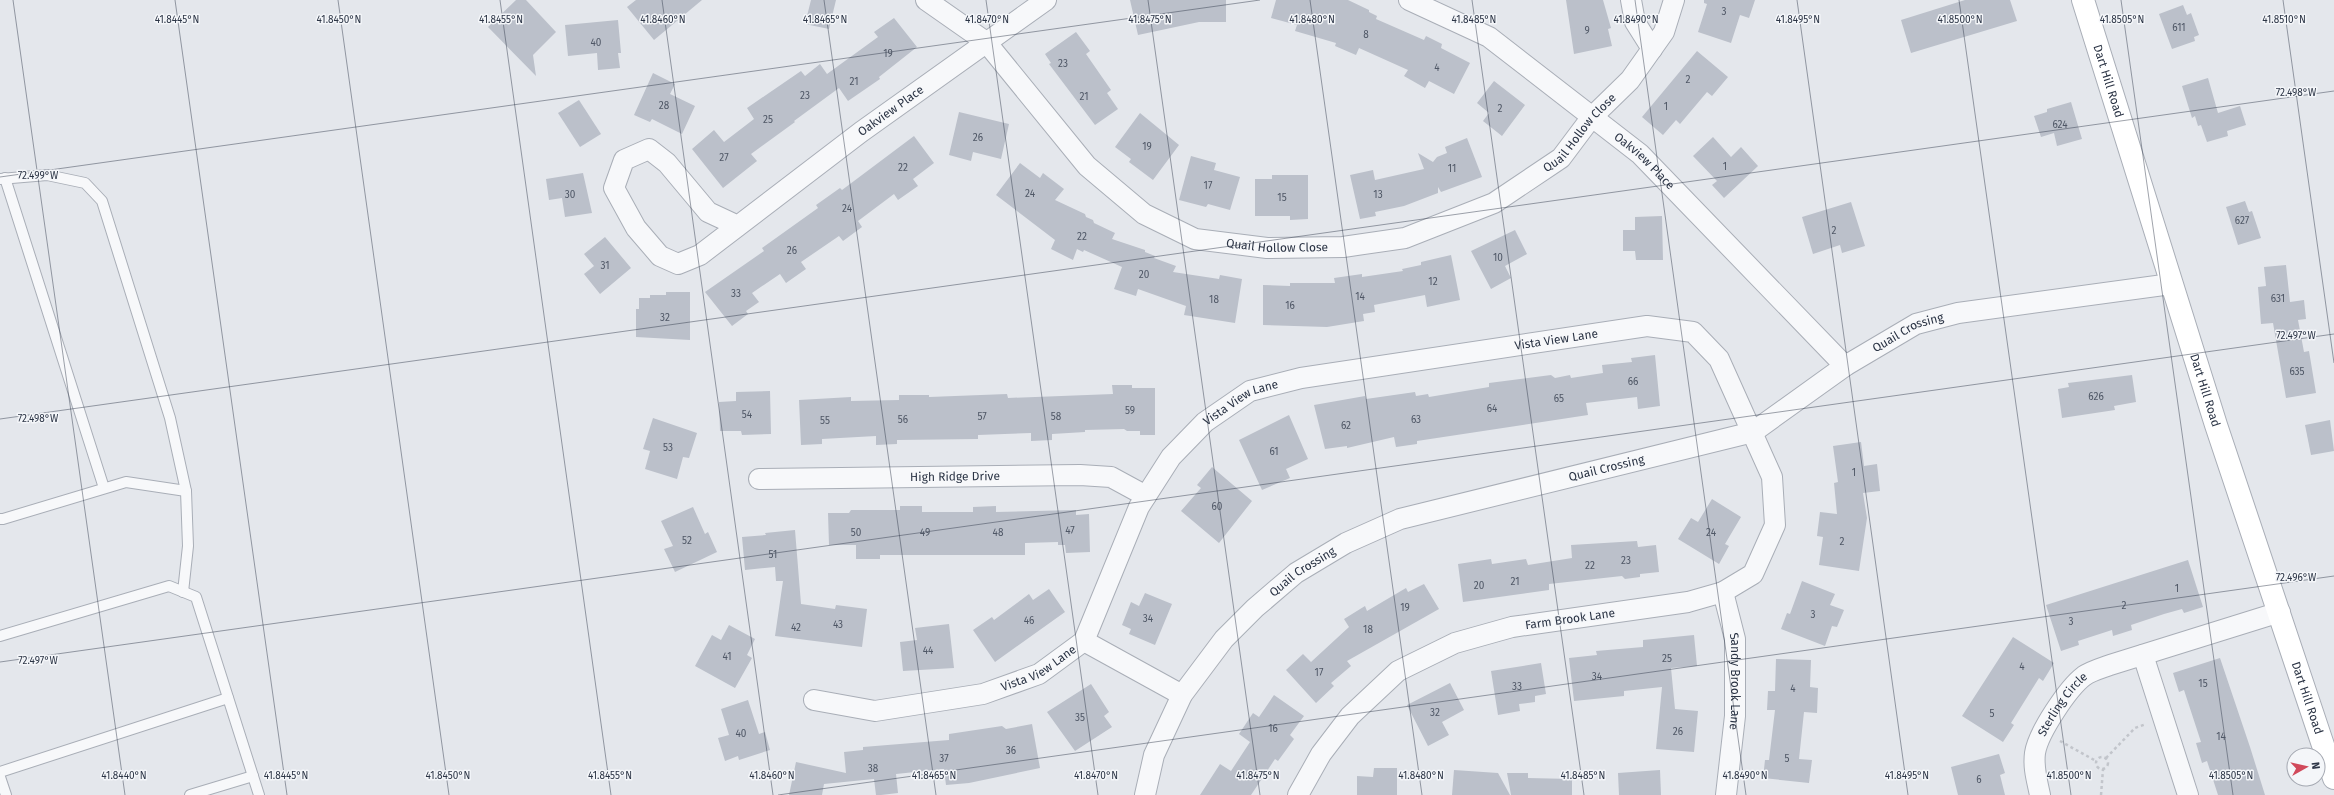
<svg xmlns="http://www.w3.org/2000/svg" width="2334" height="795" viewBox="0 0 2334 795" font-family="'Fira Sans',sans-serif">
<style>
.building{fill:#bbc0ca}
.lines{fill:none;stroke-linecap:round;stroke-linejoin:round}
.service-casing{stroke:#a9aeb7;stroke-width:12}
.minor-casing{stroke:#a9aeb7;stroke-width:22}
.secondary-casing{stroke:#a9aeb7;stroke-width:24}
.path{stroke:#c2c5cb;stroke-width:2.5;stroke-dasharray:3 3;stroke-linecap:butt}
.service{stroke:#f7f8fa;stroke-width:10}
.minor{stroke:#f7f8fa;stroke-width:20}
.secondary{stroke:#fff;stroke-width:22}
.ticks{fill:none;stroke:#2b3445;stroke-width:1;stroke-opacity:0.45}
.labels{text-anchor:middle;stroke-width:3;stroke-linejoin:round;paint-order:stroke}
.number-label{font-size:10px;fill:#4f5766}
.street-label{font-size:12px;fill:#2b3445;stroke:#f4f6f9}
.ticks-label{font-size:10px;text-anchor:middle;fill:#2b3445;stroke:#f4f6f9;stroke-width:3;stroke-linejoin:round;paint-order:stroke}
</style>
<rect width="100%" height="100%" fill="#e4e7ec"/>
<g class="building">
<polygon points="516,0 526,0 556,32 533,55 536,76 488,27"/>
<polygon points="636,0 702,0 654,40 627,7"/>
<polygon points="811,0 836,0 829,29 805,24"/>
<polygon points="1130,0 1226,0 1226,22 1199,22 1138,35"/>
<polygon points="1276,0 1348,0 1369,10 1369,12 1377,16 1376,19 1424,40 1426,36 1442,44 1441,48 1470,63 1454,94 1429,81 1425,88 1404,76 1408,70 1359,48 1356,55 1335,46 1336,43 1295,31 1297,25 1271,18"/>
<polygon points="1566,0 1603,0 1611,28 1608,29 1612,46 1574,54"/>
<polygon points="1704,0 1755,0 1749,18 1740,15 1731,43 1698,32 1707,4 1704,3"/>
<polygon points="1965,0 2010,0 2017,21 1911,53 1901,20"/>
<polygon points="2183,5 2187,15 2191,13 2199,35 2194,37 2195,41 2172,49 2159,14"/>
<polygon points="894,18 917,47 879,77 880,79 848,101 839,88 794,121 795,122 751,154 757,161 723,188 692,149 714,130 724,142 754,119 747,108 801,71 805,76 820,64 827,74 878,37 874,32"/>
<polygon points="618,20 621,53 618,53 620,68 598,70 597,53 568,56 565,25"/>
<polygon points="1076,32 1090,51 1086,54 1111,90 1107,93 1118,109 1095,125 1049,64 1051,63 1045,54"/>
<polygon points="1697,51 1728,77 1712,96 1707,92 1680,124 1676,120 1663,135 1642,117"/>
<polygon points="653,73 675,84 670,94 695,106 682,134 652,119 650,122 634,115"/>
<polygon points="2208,78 2218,113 2240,106 2246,125 2227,131 2228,136 2207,142 2201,125 2198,126 2195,116 2192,118 2182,86"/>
<polygon points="1494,81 1525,105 1502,136 1483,121 1489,113 1477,103"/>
<polygon points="579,100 601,134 580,147 558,113"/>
<polygon points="2071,102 2082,139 2057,146 2054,133 2041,137 2034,116 2047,112 2047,109"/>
<polygon points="959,112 1009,124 1001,159 973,152 971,161 949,155"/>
<polygon points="1140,113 1179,145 1153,180 1129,162 1131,159 1115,147"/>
<polygon points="914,136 934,163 913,179 918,186 898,200 894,194 858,221 862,227 843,241 839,236 801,262 806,269 786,283 780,274 752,293 759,302 746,311 748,314 732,326 705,292 764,251 762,248 818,208 816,205 840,188 842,190"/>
<polygon points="1713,137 1731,157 1741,147 1758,166 1724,198 1712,185 1717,181 1693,156"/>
<polygon points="1467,138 1482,177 1441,192 1438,187 1438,193 1404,206 1375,212 1376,216 1360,219 1350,175 1373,170 1375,180 1424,169 1418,153 1433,162 1437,157 1447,153 1445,147"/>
<polygon points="1191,156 1216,163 1214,170 1240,177 1230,210 1208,204 1206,207 1179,200"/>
<polygon points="1020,163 1040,178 1043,173 1064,189 1055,200 1085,214 1086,217 1093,220 1094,223 1115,233 1112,239 1145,250 1145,252 1155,256 1154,258 1176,266 1173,272 1219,279 1220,275 1242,279 1235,323 1184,315 1186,306 1138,289 1136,296 1114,289 1122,267 1084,250 1083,252 1077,249 1073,260 1051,249 1055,240 996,195"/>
<polygon points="583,173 592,213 565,217 562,198 549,200 546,179"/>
<polygon points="1272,175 1308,175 1308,219 1290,220 1290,216 1255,216 1255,179 1272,179"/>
<polygon points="2245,201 2249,212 2252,211 2261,238 2238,245 2226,207"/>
<polygon points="1851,202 1865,246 1842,253 1840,245 1813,254 1802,217"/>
<polygon points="1662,216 1663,260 1636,260 1635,251 1623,251 1623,230 1635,230 1635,217"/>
<polygon points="1515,230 1527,254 1505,266 1511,278 1491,289 1471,251"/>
<polygon points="605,237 631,268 600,294 584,274 594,266 584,254"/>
<polygon points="1451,255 1460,300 1427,307 1425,295 1374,305 1375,312 1363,314 1364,321 1327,327 1263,325 1263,285 1290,286 1290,283 1335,283 1334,278 1362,274 1362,277 1403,271 1402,269 1421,265 1421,262"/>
<polygon points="2286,265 2290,302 2304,300 2306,319 2298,320 2304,352 2309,351 2316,393 2286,398 2273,323 2261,324 2258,287 2266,286 2264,267"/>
<polygon points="666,292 690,292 690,340 636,337 636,309 639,309 639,298 650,298 650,295 666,295"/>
<polygon points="1655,355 1660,406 1638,409 1637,397 1586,403 1588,415 1417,441 1417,444 1396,447 1394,437 1347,448 1347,446 1325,449 1314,405 1365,396 1366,399 1415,392 1416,396 1428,394 1429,397 1489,387 1489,383 1551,375 1555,378 1570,375 1571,378 1603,373 1602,365 1632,362 1631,358"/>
<polygon points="2132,375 2136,402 2114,406 2115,410 2062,418 2058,389 2069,387 2068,383"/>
<polygon points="1112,385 1132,385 1132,388 1155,388 1155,435 1140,435 1140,431 1127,431 1124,429 1085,430 1085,432 1052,434 1052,440 1031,441 1031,433 978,435 978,439 897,440 897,444 876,445 876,436 822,439 822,444 801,445 799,400 851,397 851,401 899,400 899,395 929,395 929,397 1007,394 1008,398 1113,394"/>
<polygon points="770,391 771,434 742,435 741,431 720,431 719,402 736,401 736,392"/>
<polygon points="1289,415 1308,459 1286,469 1290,478 1262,490 1239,440"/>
<polygon points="653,418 697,433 689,458 683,457 677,479 645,469 650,451 643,449"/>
<polygon points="2330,420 2334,451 2311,455 2305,425"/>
<polygon points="1861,442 1864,466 1877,464 1880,491 1863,493 1867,518 1859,571 1819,565 1823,537 1817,536 1820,512 1837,514 1834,483 1838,482 1833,446"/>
<polygon points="1212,467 1252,501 1219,543 1181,511 1201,488 1197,485"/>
<polygon points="1712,499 1741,517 1725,544 1729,546 1719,564 1678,539 1691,518 1698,522"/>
<polygon points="900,506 922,506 922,512 973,512 973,507 996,506 996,512 1076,510 1076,515 1089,514 1090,552 1066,553 1065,545 1058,545 1058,542 1025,543 1025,555 880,555 880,559 856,559 856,545 829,545 828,513 849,513 851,510 900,510"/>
<polygon points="693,507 705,534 708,532 717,552 675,572 664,549 673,546 661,521"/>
<polygon points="795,530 801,604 835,609 836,605 867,609 862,647 775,636 783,581 776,581 775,567 745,570 742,537 766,535 765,533"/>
<polygon points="1637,541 1638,547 1656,545 1659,572 1640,574 1640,577 1625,579 1622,576 1549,584 1549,590 1463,602 1458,564 1491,559 1492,564 1526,559 1528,565 1572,558 1571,545"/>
<polygon points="2188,560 2203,607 2184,613 2182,609 2164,614 2131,625 2132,630 2113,636 2112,630 2078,641 2079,645 2061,651 2046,605"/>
<polygon points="1802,581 1835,594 1830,605 1844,610 1837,627 1832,626 1825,646 1781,629 1787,613 1790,614"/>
<polygon points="1424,584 1439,609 1347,661 1351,666 1331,683 1334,686 1316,703 1286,670 1303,654 1311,662 1349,627 1344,619 1365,606 1367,611 1406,588 1408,592"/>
<polygon points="1049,589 1065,612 995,662 973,630 992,617 994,620 1029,594 1033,600"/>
<polygon points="1145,593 1172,604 1155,645 1129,634 1131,629 1122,625 1131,602 1139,606"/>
<polygon points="949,624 954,668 903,671 900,642 917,640 915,628"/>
<polygon points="729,625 755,639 747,655 752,658 735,688 695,666 712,635 721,640"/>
<polygon points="1694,635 1697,666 1671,668 1675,709 1698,711 1694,752 1656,749 1662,687 1624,691 1624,696 1574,701 1569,658 1597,655 1596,651 1643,647 1643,640"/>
<polygon points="2013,637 2054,663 2043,681 2039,678 2011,723 2014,725 2003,742 1962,716"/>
<polygon points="2220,658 2250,747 2265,795 2218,795 2207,761 2202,763 2196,743 2201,742 2184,690 2179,692 2173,673"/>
<polygon points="1776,659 1811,660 1810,687 1818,688 1817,713 1804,712 1799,759 1812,760 1809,783 1763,778 1765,760 1769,760 1775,710 1767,710 1768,691 1775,691"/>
<polygon points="1541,663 1546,694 1535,696 1535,702 1519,704 1520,711 1498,715 1491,671"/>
<polygon points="1450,683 1464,710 1442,722 1449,735 1428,746 1407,705"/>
<polygon points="1091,684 1109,712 1104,716 1112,727 1075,751 1047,712"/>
<polygon points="1274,695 1304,716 1290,735 1294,739 1278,761 1275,759 1251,795 1200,795 1220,764 1231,771 1250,742 1239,734 1253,713 1259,717"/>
<polygon points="748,700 759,734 765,732 770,750 739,760 738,756 725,761 718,738 729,735 721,709"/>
<polygon points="1032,724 1040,768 969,783 946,785 944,769 896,774 898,793 881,795 876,795 874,779 824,784 822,795 789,795 796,762 846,773 844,752 863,750 863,747 949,740 949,734 1002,726 1006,729"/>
<polygon points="1999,754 2005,773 2000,775 2005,795 1958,795 1951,767"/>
<polygon points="1374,768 1397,768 1397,795 1357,795 1357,776 1373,777"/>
<polygon points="1454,770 1498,773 1510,795 1452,795"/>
<polygon points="1660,770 1661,795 1619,795 1618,773"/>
<polygon points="1507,773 1528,773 1528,778 1572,779 1572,795 1511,795"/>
</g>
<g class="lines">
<g class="service-casing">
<g id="service">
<polyline points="5,178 104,488"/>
<polyline points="0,179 47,175 85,183 102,201 170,418 186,491 188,546 183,592"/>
<polyline points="0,519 3,519 126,482 186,491"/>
<polyline points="0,636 169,586 196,597 259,795"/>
<polyline points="0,772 228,698"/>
<polyline points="0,777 6,795"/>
<polyline points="190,795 253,776"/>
</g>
</g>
<g class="minor-casing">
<g id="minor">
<path id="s1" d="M926,0l60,42 101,124 57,48 51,25 72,9 76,-1 62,-9 89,-35 67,-45 30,-40 39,-38 34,-48 10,-32"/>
<path id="s2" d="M1409,0l80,37 151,117 205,212"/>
<polyline points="1631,0 1635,22 1652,49"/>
<path id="s3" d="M738,226l-30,-14 -41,-49 -18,-14 -25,11 -10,28 22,40 24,28 18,8 22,-9 161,-123 185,-132"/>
<path id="s4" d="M759,479l321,-4 31,2 35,19"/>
<path id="s5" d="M1723,592l12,47v77l-9,79"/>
<polyline points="1084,641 1182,695"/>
<polyline points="2143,655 2188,795"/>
<path id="s6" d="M814,700l61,11 108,-17 56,-20 45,-33 55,-134 32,-50 34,-35 45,-31 51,-13 346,-52 46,6 26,27 53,118 3,48 -22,49 -30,18 -35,10 -176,25 -57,16 -57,28 -48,45 -29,38 -23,41"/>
<path id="s7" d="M1145,795l9,-40 28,-60 42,-56 31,-31 41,-35 50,-30 54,-24 353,-87 92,-66 71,-42 42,-11 213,-29"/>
<path id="s8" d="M2040,795c-3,-15 -7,-27 -5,-42 3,-20 33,-65 49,-77 7,-5 18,-8 26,-11l170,-53"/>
</g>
</g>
<g class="secondary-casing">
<g id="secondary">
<path id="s9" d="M2083,0l133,425 118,353"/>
</g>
</g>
<g class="path">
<polyline points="2060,741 2096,761"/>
<circle cx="2102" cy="763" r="6"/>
<polyline points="2106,758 2135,728 2146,724"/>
<polyline points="2101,795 2103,769"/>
</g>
<use href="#service" class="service"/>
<use href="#minor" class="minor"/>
<use href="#secondary" class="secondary"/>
</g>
<path class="ticks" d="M13,0l112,795M175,0l112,795M338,0l111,795M500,0l111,795M662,0l111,795M824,0l112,795M986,0l112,795M1148,0l112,795M1310,0l112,795M1472,0l112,795M1635,0l111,795M1797,0l111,795M1959,0l112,795M2121,0l112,795M2283,0l51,363M0,177l1260,-177M0,419l2334,-328M0,662l2334,-328M778,795l1556,-219"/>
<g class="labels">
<g class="number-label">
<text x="1724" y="15">3</text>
<text x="2179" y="31">611</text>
<text x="1587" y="34">9</text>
<text x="1366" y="38">8</text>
<text x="596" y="46">40</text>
<text x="888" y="57">19</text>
<text x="1063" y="67">23</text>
<text x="1437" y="71">4</text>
<text x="1688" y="83">2</text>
<text x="854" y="85">21</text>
<text x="805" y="99">23</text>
<text x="1084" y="100">21</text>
<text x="664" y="109">28</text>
<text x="1666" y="110">1</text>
<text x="1500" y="112">2</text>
<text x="768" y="123">25</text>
<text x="2060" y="128">624</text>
<text x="978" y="141">26</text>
<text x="1147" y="150">19</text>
<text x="724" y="161">27</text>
<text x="1725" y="170">1</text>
<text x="903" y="171">22</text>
<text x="1452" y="172">11</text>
<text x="1208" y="189">17</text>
<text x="1030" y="197">24</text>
<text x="570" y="198">30</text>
<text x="1378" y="198">13</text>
<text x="1282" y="201">15</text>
<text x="847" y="212">24</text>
<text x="2242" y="224">627</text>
<text x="1834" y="234">2</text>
<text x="1082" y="240">22</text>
<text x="792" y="254">26</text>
<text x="1498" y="261">10</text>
<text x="605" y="269">31</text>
<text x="1144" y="278">20</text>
<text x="1433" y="285">12</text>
<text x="736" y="297">33</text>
<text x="1360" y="300">14</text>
<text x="2278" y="302">631</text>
<text x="1214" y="303">18</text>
<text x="1290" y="309">16</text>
<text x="665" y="321">32</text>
<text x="2297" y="375">635</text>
<text x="1633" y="385">66</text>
<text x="2096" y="400">626</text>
<text x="1559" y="402">65</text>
<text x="1492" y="412">64</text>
<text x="1130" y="414">59</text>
<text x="747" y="418">54</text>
<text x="982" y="420">57</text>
<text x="1056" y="420">58</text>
<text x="903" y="423">56</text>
<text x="1416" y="423">63</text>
<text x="825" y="424">55</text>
<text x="1346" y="429">62</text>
<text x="668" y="451">53</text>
<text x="1274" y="455">61</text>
<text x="1854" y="476">1</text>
<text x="1217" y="510">60</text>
<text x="1070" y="534">47</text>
<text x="856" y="536">50</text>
<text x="925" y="536">49</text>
<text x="998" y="536">48</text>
<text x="1711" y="536">24</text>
<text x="687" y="544">52</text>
<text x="1842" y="545">2</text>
<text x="773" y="558">51</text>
<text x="1626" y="564">23</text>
<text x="1590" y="569">22</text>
<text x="1515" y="585">21</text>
<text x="1479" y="589">20</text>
<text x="2177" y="592">1</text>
<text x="2124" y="609">2</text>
<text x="1405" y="611">19</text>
<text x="1813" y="618">3</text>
<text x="1148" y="622">34</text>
<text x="1029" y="624">46</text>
<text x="2071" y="625">3</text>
<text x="838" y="628">43</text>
<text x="796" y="631">42</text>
<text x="1368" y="633">18</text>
<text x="928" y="654">44</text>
<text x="727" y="660">41</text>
<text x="1667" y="662">25</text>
<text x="2022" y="670">4</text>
<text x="1319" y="676">17</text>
<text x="1597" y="680">34</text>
<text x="2203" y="687">15</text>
<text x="1517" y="690">33</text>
<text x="1793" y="692">4</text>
<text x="1435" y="716">32</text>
<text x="1992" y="717">5</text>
<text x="1080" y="721">35</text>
<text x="1273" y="732">16</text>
<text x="1678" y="735">26</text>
<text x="741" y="737">40</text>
<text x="2221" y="740">14</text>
<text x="1011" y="754">36</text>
<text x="944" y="762">37</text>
<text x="1787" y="762">5</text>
<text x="873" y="772">38</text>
<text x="1979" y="783">6</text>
</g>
<g class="street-label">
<text dy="4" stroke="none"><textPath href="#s9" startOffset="85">Dart Hill Road</textPath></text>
<text dy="4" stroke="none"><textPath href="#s3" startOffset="542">Oakview Place</textPath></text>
<text dy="4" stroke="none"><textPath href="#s1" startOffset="783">Quail Hollow Close</textPath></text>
<text dy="4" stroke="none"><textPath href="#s2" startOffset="287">Oakview Place</textPath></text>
<text dy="4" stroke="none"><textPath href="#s1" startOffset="447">Quail Hollow Close</textPath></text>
<text dy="4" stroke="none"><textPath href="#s7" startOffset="941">Quail Crossing</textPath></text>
<text dy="4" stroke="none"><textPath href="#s6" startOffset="905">Vista View Lane</textPath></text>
<text dy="4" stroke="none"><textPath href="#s9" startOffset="409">Dart Hill Road</textPath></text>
<text dy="4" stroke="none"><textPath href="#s6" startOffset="581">Vista View Lane</textPath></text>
<text dy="4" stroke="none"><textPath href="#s7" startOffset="605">Quail Crossing</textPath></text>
<text dy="4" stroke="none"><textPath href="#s4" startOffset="196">High Ridge Drive</textPath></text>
<text dy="4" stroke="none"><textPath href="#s7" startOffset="281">Quail Crossing</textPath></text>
<text transform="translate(1570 619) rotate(-8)" y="4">Farm Brook Lane</text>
<text dy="4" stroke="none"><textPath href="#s6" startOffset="233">Vista View Lane</textPath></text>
<text dy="4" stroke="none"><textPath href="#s5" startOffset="91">Sandy Brook Lane</textPath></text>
<text dy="4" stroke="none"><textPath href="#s9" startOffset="733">Dart Hill Road</textPath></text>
<text dy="4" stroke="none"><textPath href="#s8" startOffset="99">Sterling Circle</textPath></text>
</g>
</g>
<g class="ticks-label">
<text x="177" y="23">41.8445°N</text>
<text x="339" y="23">41.8450°N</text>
<text x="501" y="23">41.8455°N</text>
<text x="663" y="23">41.8460°N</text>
<text x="825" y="23">41.8465°N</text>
<text x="987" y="23">41.8470°N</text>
<text x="1150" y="23">41.8475°N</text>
<text x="1312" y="23">41.8480°N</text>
<text x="1474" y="23">41.8485°N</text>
<text x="1636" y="23">41.8490°N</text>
<text x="1798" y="23">41.8495°N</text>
<text x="1960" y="23">41.8500°N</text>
<text x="2122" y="23">41.8505°N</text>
<text x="2284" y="23">41.8510°N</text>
<text x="2296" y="96">72.498°W</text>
<text x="38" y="179">72.499°W</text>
<text x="2296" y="339">72.497°W</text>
<text x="38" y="422">72.498°W</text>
<text x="2296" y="581">72.496°W</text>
<text x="38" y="664">72.497°W</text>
<text x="124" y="779">41.8440°N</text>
<text x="286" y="779">41.8445°N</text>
<text x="448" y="779">41.8450°N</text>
<text x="610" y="779">41.8455°N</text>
<text x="772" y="779">41.8460°N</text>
<text x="934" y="779">41.8465°N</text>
<text x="1096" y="779">41.8470°N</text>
<text x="1258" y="779">41.8475°N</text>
<text x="1421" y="779">41.8480°N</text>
<text x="1583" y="779">41.8485°N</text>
<text x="1745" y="779">41.8490°N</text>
<text x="1907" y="779">41.8495°N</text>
<text x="2069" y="779">41.8500°N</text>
<text x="2231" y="779">41.8505°N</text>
</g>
<g transform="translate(2306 767) rotate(82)"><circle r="19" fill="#f4f6f9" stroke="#a4a8b1"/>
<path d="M0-3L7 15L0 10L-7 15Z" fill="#d1495b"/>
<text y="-6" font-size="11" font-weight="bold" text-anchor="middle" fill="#2b3445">N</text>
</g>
</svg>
